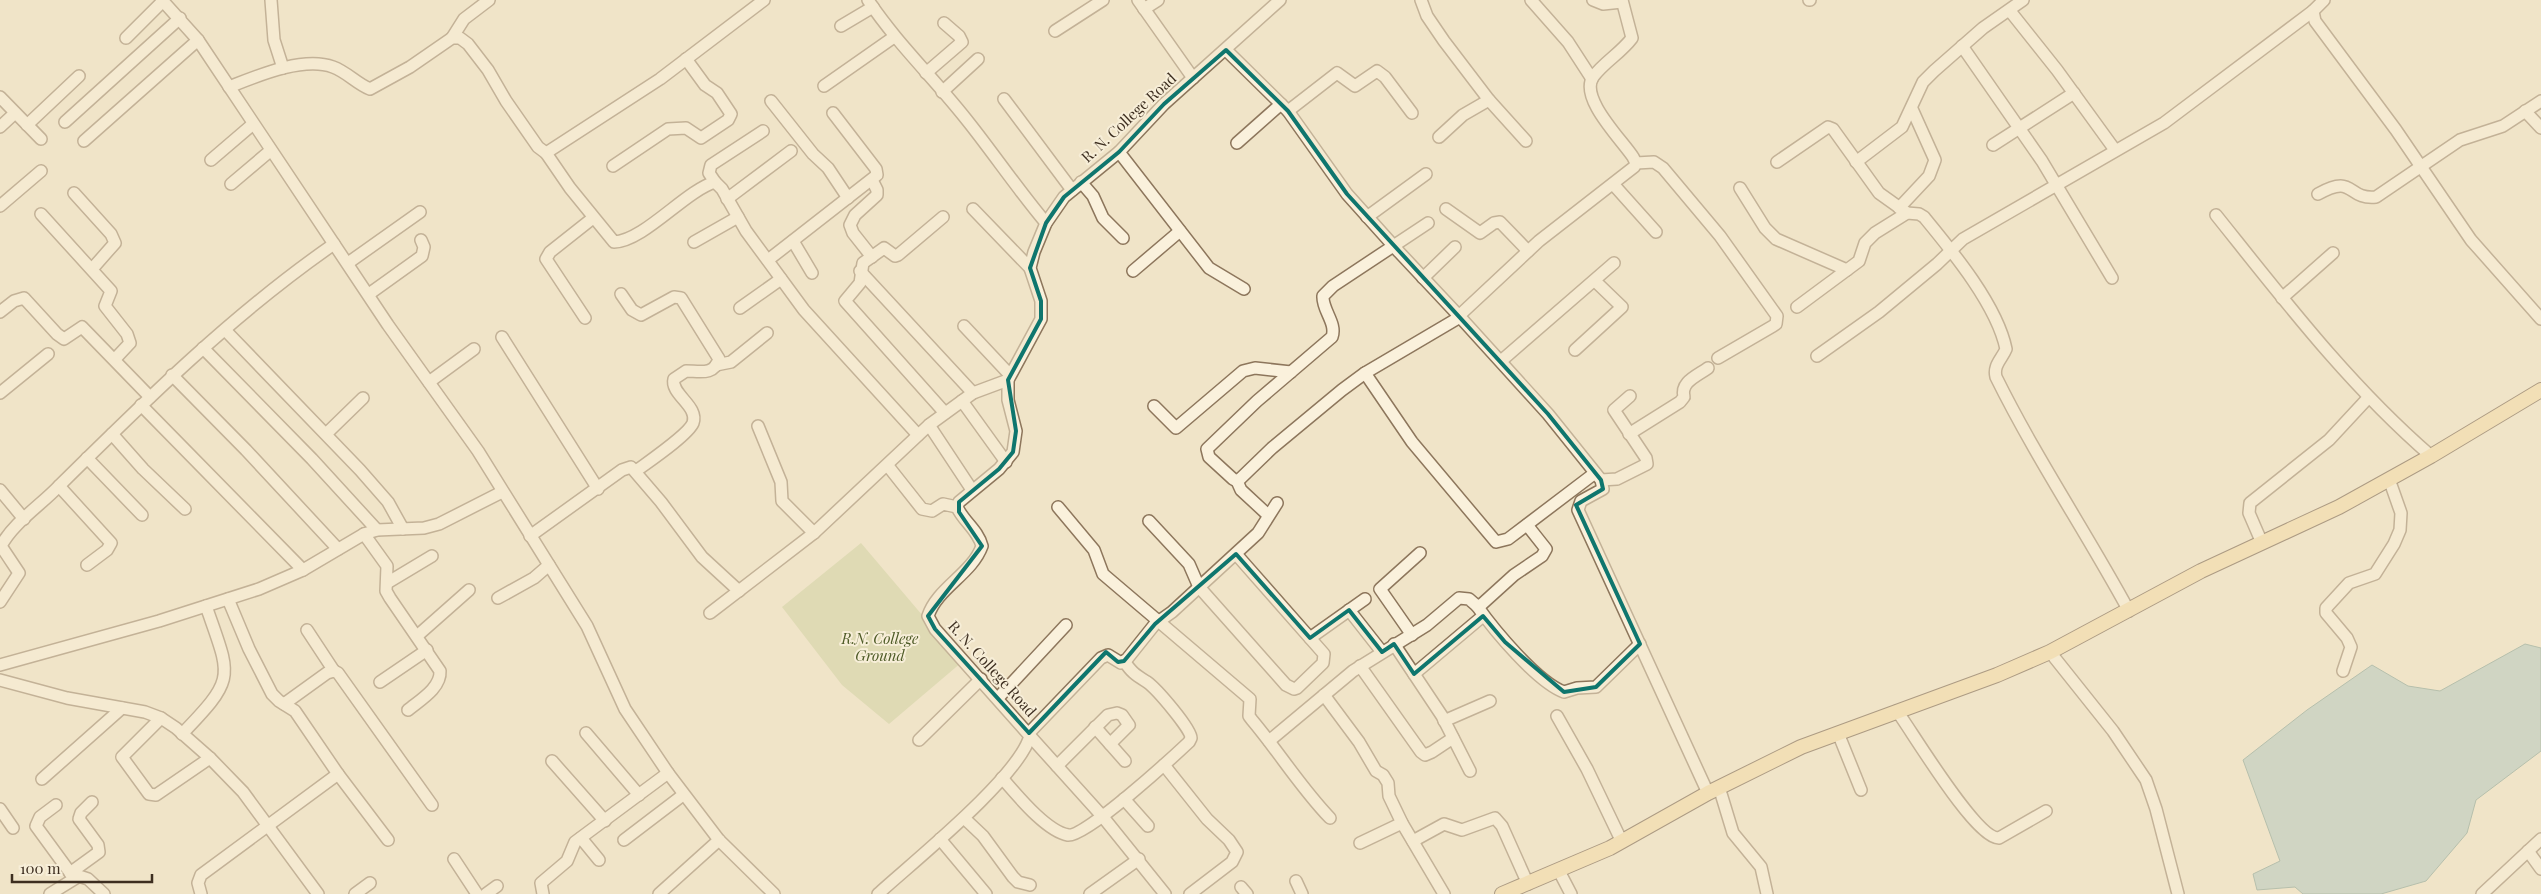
<svg xmlns="http://www.w3.org/2000/svg" width="2541" height="894" viewBox="0 0 2541 894" font-family="'Playfair Display',serif">
<style>
.green{fill:#c9cf9b}
.water{fill:#a9c4bc;stroke:#6f938a}
.lines{fill:none;stroke-linecap:round;stroke-linejoin:round}
.minor-casing{stroke:#8d765c;stroke-width:14}
.major-casing{stroke:#5b4430;stroke-width:16}
.minor{stroke:#faf1dc;stroke-width:11}
.major{stroke:#f3d9a0;stroke-width:14}
.marked{fill:none;stroke:#0f766e;stroke-width:4;stroke-linejoin:round}
.labels{text-anchor:middle;stroke-width:4;stroke-linejoin:round;paint-order:stroke}
.street-label{font-size:15px;fill:#3d2e20;stroke:#f7eed8}
.park-label{font-size:15px;font-style:italic;fill:#4d5a26;stroke:#f7eed8}
</style>
<rect width="100%" height="100%" fill="#f0e4c8"/>
<polygon class="green" points="861,543 962,662 889,724 842,685 782,607"/>
<polygon class="water" points="2525,644 2541,648 2541,751 2476,800 2467,833 2426,881 2381,894 2303,894 2295,887 2257,890 2253,874 2280,861 2243,760 2307,710 2372,665 2408,686 2440,691"/>
<g class="lines">
<g class="minor-casing">
<g id="minor">
<polyline points="162,0 198,40 388,325 478,451 587,626 625,709 668,773 719,840 774,894"/>
<polyline points="271,0 274,40 283,68"/>
<path d="M868,0c30,45 69,81 102,124 26,33 49,67 76,99"/>
<polyline points="1138,0 1193,78"/>
<polyline points="1421,0 1427,16 1444,41 1489,100 1526,141"/>
<polyline points="1531,0 1568,42 1592,79"/>
<polyline points="1593,0 1603,4 1622,2"/>
<path d="M1622,0l10,38c-11,15 -28,24 -39,39 -14,21 29,63 40,80l3,6 -2,4 -95,74 -76,71 -3,5 88,97 53,66 2,9 -22,12 -3,9 130,283"/>
<polyline points="1809,0 1810,0"/>
<polyline points="2324,0 2313,11 2315,21 2396,130 2471,240 2541,319"/>
<polyline points="1144,9 1158,0"/>
<polyline points="2010,11 2057,70 2115,150"/>
<polyline points="841,26 873,7"/>
<polyline points="1055,31 1103,0"/>
<polyline points="126,38 163,1"/>
<polyline points="452,38 464,19 489,0"/>
<polyline points="1962,46 2042,161 2112,278"/>
<path d="M1226,50l62,61 59,83 52,58 61,65 -95,56 -23,17 -70,58 -31,30 -4,3 -4,-2 -24,-22 -2,-8 50,-48 75,-64c5,-14 -10,-27 -9,-41l10,-10 95,-63"/>
<polyline points="926,73 962,42 959,36 944,23"/>
<polyline points="824,86 894,37"/>
<path d="M229,87c28,-11 74,-31 104,-20 14,5 24,17 37,22l40,-22 42,-29h8l8,6 20,26 18,31 32,46 8,6 114,-74 104,-79"/>
<polyline points="942,92 978,59"/>
<polyline points="0,97 41,139"/>
<polyline points="1004,99 1072,190"/>
<polyline points="771,101 813,154 828,168 848,198"/>
<polyline points="1288,111 1337,73 1355,86 1377,71 1385,77 1412,113"/>
<polyline points="2525,111 2541,128"/>
<polyline points="65,122 180,18"/>
<polyline points="27,125 79,76"/>
<polyline points="0,127 15,113"/>
<polyline points="1439,137 1463,115 1489,100"/>
<polyline points="84,141 198,40"/>
<polyline points="1237,143 1281,104"/>
<polyline points="1993,145 2074,93"/>
<polyline points="1119,152 1209,268 1244,289"/>
<path d="M546,153l24,35 44,54c30,-1 71,-51 101,-60l7,7 24,42 58,79 114,125"/>
<polyline points="211,160 253,124"/>
<polyline points="1777,162 1828,127 1833,129 1879,193 1907,213"/>
<polyline points="1856,162 1902,127 1923,82 1934,71 1983,28 2023,0"/>
<polyline points="1636,163 1654,162 1663,168 1720,236 1777,316 1776,324 1773,326 1718,358"/>
<polyline points="613,166 668,129 686,128 701,138 728,120 731,114 717,93 705,85 686,59"/>
<polyline points="715,182 709,173 711,165 763,131"/>
<polyline points="1081,182 1093,196 1103,218 1123,238"/>
<polyline points="231,184 270,151"/>
<polyline points="1613,184 1656,232"/>
<polyline points="1740,188 1765,228 1776,239 1847,270"/>
<polyline points="74,193 111,234 115,243 92,269"/>
<path d="M2318,194c37,-21 28,6 58,3l84,-57 43,-14 38,-25"/>
<polyline points="727,199 791,151"/>
<polyline points="0,206 41,171"/>
<polyline points="1899,208 1929,176 1935,160 1912,109"/>
<polyline points="973,209 1030,268"/>
<polyline points="1446,209 1480,233 1494,223 1500,222 1528,251"/>
<polyline points="41,214 111,291 105,306 127,334 130,343 115,359"/>
<path d="M2216,215c68,85 132,169 215,241"/>
<polyline points="943,217 898,255 895,256 884,248 863,263 860,283 845,301 945,413"/>
<polyline points="1367,217 1426,174"/>
<polyline points="793,241 812,273"/>
<polyline points="694,242 738,217"/>
<polyline points="872,257 853,233 850,225 855,215 877,195 877,190 872,180"/>
<polyline points="768,260 877,175 876,169 833,113"/>
<polyline points="348,263 420,212"/>
<polyline points="860,271 973,393"/>
<polyline points="1133,271 1180,231"/>
<polyline points="1423,278 1455,247"/>
<polyline points="369,294 422,256 424,247 421,240"/>
<path d="M621,294l11,16 9,5 33,-18 7,1 38,61c-5,17 -20,12 -33,12l-12,8c-4,15 25,27 19,44 -5,12 -45,39 -57,48"/>
<polyline points="2282,298 2333,253"/>
<path d="M1797,307l62,-46 6,-18 10,-10 32,-20 12,1 5,3c28,34 73,88 82,132 -4,10 -13,16 -10,28 40,81 90,155 133,234"/>
<polyline points="740,308 781,279"/>
<polyline points="0,312 14,301 24,298 57,334 64,339 82,327 150,397"/>
<polyline points="585,318 546,259 550,252 593,218"/>
<polyline points="964,326 1010,375"/>
<polyline points="225,330 360,470 388,502 403,529"/>
<polyline points="502,337 598,489"/>
<polyline points="203,348 312,459 377,530"/>
<polyline points="1575,350 1622,307 1595,281"/>
<polyline points="1817,356 1879,312 1937,264 1963,239 2164,123 2313,11"/>
<polyline points="1501,361 1614,263"/>
<polyline points="716,365 731,362 767,333"/>
<polyline points="1365,373 1412,442 1496,542 1508,539 1595,473"/>
<polyline points="172,375 246,450 338,549"/>
<polyline points="429,382 474,349"/>
<polyline points="0,393 48,354"/>
<polyline points="962,401 1006,462"/>
<polyline points="141,405 303,570"/>
<polyline points="1154,406 1176,428 1243,371 1255,368 1291,372"/>
<polyline points="929,425 972,490"/>
<polyline points="758,426 781,482 782,501 814,533"/>
<polyline points="112,434 143,469 185,509"/>
<polyline points="326,434 363,398"/>
<path d="M1629,434l51,-32 4,-5c-4,-15 13,-21 24,-29"/>
<polyline points="87,458 142,515"/>
<polyline points="888,466 922,509 932,511 943,504 957,507"/>
<polyline points="1601,480 1617,479 1647,464 1646,458 1614,410 1630,396"/>
<polyline points="1237,481 1241,490 1268,515"/>
<polyline points="59,486 111,543 107,550 87,565"/>
<polyline points="0,490 24,519"/>
<path d="M1058,507l36,43 9,24 147,125 -1,17 3,4c27,32 49,68 78,98"/>
<polyline points="1149,521 1189,564 1199,587 1286,685 1294,689 1297,688 1323,663 1324,654 1236,554"/>
<path d="M364,534l23,32 -1,25 4,7 50,73c1,17 -20,29 -32,39"/>
<polyline points="530,536 622,470 631,467 661,502 702,557 739,591"/>
<polyline points="2262,543 2249,513 2250,503 2329,440 2368,398"/>
<polyline points="387,583 432,556"/>
<polyline points="498,598 534,578 549,565"/>
<polyline points="228,599 249,649 272,694 279,701 295,711 338,774 388,840"/>
<path d="M0,602l19,-29 -18,-27c12,-23 40,-41 58,-60 87,-86 174,-172 275,-242"/>
<path d="M1477,606c17,24 60,76 87,86l13,-4 19,-1 44,-43"/>
<polyline points="1349,610 1382,652"/>
<polyline points="710,613 814,533 929,425 973,393 1008,380"/>
<polyline points="307,630 334,671"/>
<polyline points="1412,635 1380,589 1420,553"/>
<polyline points="417,636 469,590"/>
<polyline points="1310,638 1365,599"/>
<polyline points="1394,644 1442,716 1470,771"/>
<polyline points="2050,652 2113,731 2146,780 2156,809 2178,894"/>
<polyline points="0,665 159,621 259,589 303,570 364,534 377,530 424,528 439,524 502,492"/>
<polyline points="1360,666 1421,752 1425,755 1432,752 1453,738"/>
<polyline points="2343,671 2351,647 2347,638 2326,613 2326,608 2349,583 2375,574 2394,544 2400,530 2401,513 2389,479"/>
<polyline points="1414,674 1483,616"/>
<polyline points="0,680 67,698 145,712 161,718 176,728 210,758 243,792 318,894"/>
<polyline points="380,682 427,650"/>
<polyline points="1324,695 1359,742 1376,771 1383,775 1388,783 1389,796 1402,823 1444,894"/>
<polyline points="998,698 1066,625"/>
<polyline points="284,704 327,673 334,671 338,673 432,805"/>
<path d="M1897,711c16,22 79,128 102,127l47,-27"/>
<polyline points="1557,716 1587,769 1622,842"/>
<polyline points="161,718 122,757 149,794 156,795 210,758"/>
<polyline points="1444,721 1490,701"/>
<polyline points="1095,727 1125,761"/>
<polyline points="586,733 639,795"/>
<polyline points="1029,733 1101,658 1108,655 1121,663 1127,659 1155,624 1172,612 1258,533 1277,503"/>
<polyline points="1838,733 1861,790"/>
<path d="M182,734c55,-57 49,-56 24,-128"/>
<polyline points="1030,736 1103,817 1165,894"/>
<polyline points="919,740 981,679"/>
<polyline points="1269,741 1353,671 1427,625 1459,598 1469,599 1477,606 1482,604 1514,575 1542,556 1546,549 1527,525"/>
<polyline points="552,761 605,821"/>
<polyline points="1164,765 1207,819 1229,840 1237,852 1232,862 1190,894"/>
<polyline points="1057,766 1108,715 1117,713 1122,715 1129,725 1110,744"/>
<path d="M1002,778c15,17 44,53 66,57 17,3 105,-78 121,-93l2,-4c0,-9 -34,-49 -44,-56 -11,-7 -15,-9 -23,-21"/>
<polyline points="42,779 122,708"/>
<polyline points="1719,787 1733,833 1761,867 1767,894"/>
<polyline points="1124,799 1148,826"/>
<polyline points="56,805 40,817 36,826 74,878"/>
<polyline points="0,809 13,828"/>
<polyline points="964,818 983,836 1013,877 1018,882 1030,885"/>
<polyline points="581,838 599,860"/>
<polyline points="940,839 986,894"/>
<polyline points="624,840 683,795"/>
<polyline points="1413,841 1444,824 1462,830 1495,818 1502,826 1528,884"/>
<polyline points="1360,843 1402,823"/>
<polyline points="2528,851 2541,869"/>
<polyline points="454,859 477,894"/>
<polyline points="1559,871 1571,894"/>
<polyline points="70,873 99,852 98,845 79,819 81,813 92,802"/>
<polyline points="1296,881 1302,894"/>
<polyline points="1241,887 1247,894"/>
<polyline points="50,894 79,876 88,879 104,894"/>
<polyline points="201,894 198,883 201,875 338,774"/>
<polyline points="355,894 370,883"/>
<polyline points="486,894 497,886"/>
<polyline points="543,894 541,883 567,861 575,842 668,773"/>
<polyline points="659,894 719,840"/>
<path d="M878,894c35,-32 140,-116 152,-158l-95,-107 -7,-13c9,-28 44,-42 54,-70 -4,-16 -19,-25 -25,-39l2,-5 40,-33 14,-17 3,-21 -8,-31v-20l33,-61v-18l-11,-33 4,-16 12,-29 18,-26 55,-45 45,-48 116,-104"/>
<polyline points="1090,894 1139,859"/>
<polyline points="2482,894 2541,839"/>
</g>
</g>
<g class="major-casing">
<polyline id="major" points="1502,894 1610,848 1708,793 1801,747 1997,675 2050,652 2201,571 2339,507 2431,456 2541,390"/>
</g>
<use href="#minor" class="minor"/>
<use href="#major" class="major"/>
</g>
<path d="M0 0H2541V894H0ZM1226,50l62,61 59,83 201,220 53,66 2,9 -27,16 64,139 -44,43 -32,5 -59,-50 -22,-26 -69,58 -20,-30 -12,8 -33,-42 -39,28 -74,-84 -81,70 -31,37 -6,1 -12,-10 -77,81 -94,-104 -7,-13 54,-70 -23,-34v-10l40,-33 14,-17 3,-21 -8,-51 33,-61v-18l-11,-33 16,-45 18,-26 55,-45 45,-48z" fill="#f0e4c8" fill-opacity=".55" fill-rule="evenodd"/>
<path class="marked" d="M1226,50l62,61 59,83 201,220 53,66 2,9 -27,16 64,139 -44,43 -32,5 -59,-50 -22,-26 -69,58 -20,-30 -12,8 -33,-42 -39,28 -74,-84 -81,70 -31,37 -6,1 -12,-10 -77,81 -94,-104 -7,-13 54,-70 -23,-34v-10l40,-33 14,-17 3,-21 -8,-51 33,-61v-18l-11,-33 16,-45 18,-26 55,-45 45,-48z"/>
<g class="labels">
<g class="street-label">
<text transform="translate(1129 118) rotate(-43)" y="5">R. N. College Road</text>
<text transform="translate(992 669) rotate(48)" y="5">R. N. College Road</text>
</g>
<g class="park-label">
<text x="880" y="644">R.N. College<tspan x="880" dy="17">Ground</tspan></text>
</g>
</g>
<path d="M12 874v8h140v-8" fill="none" stroke="#3d2e20" stroke-width="2.5"/>
<text x="20" y="874" font-size="15" fill="#3d2e20" stroke="#f7eed8" stroke-width="4" paint-order="stroke">100 m</text>
</svg>
